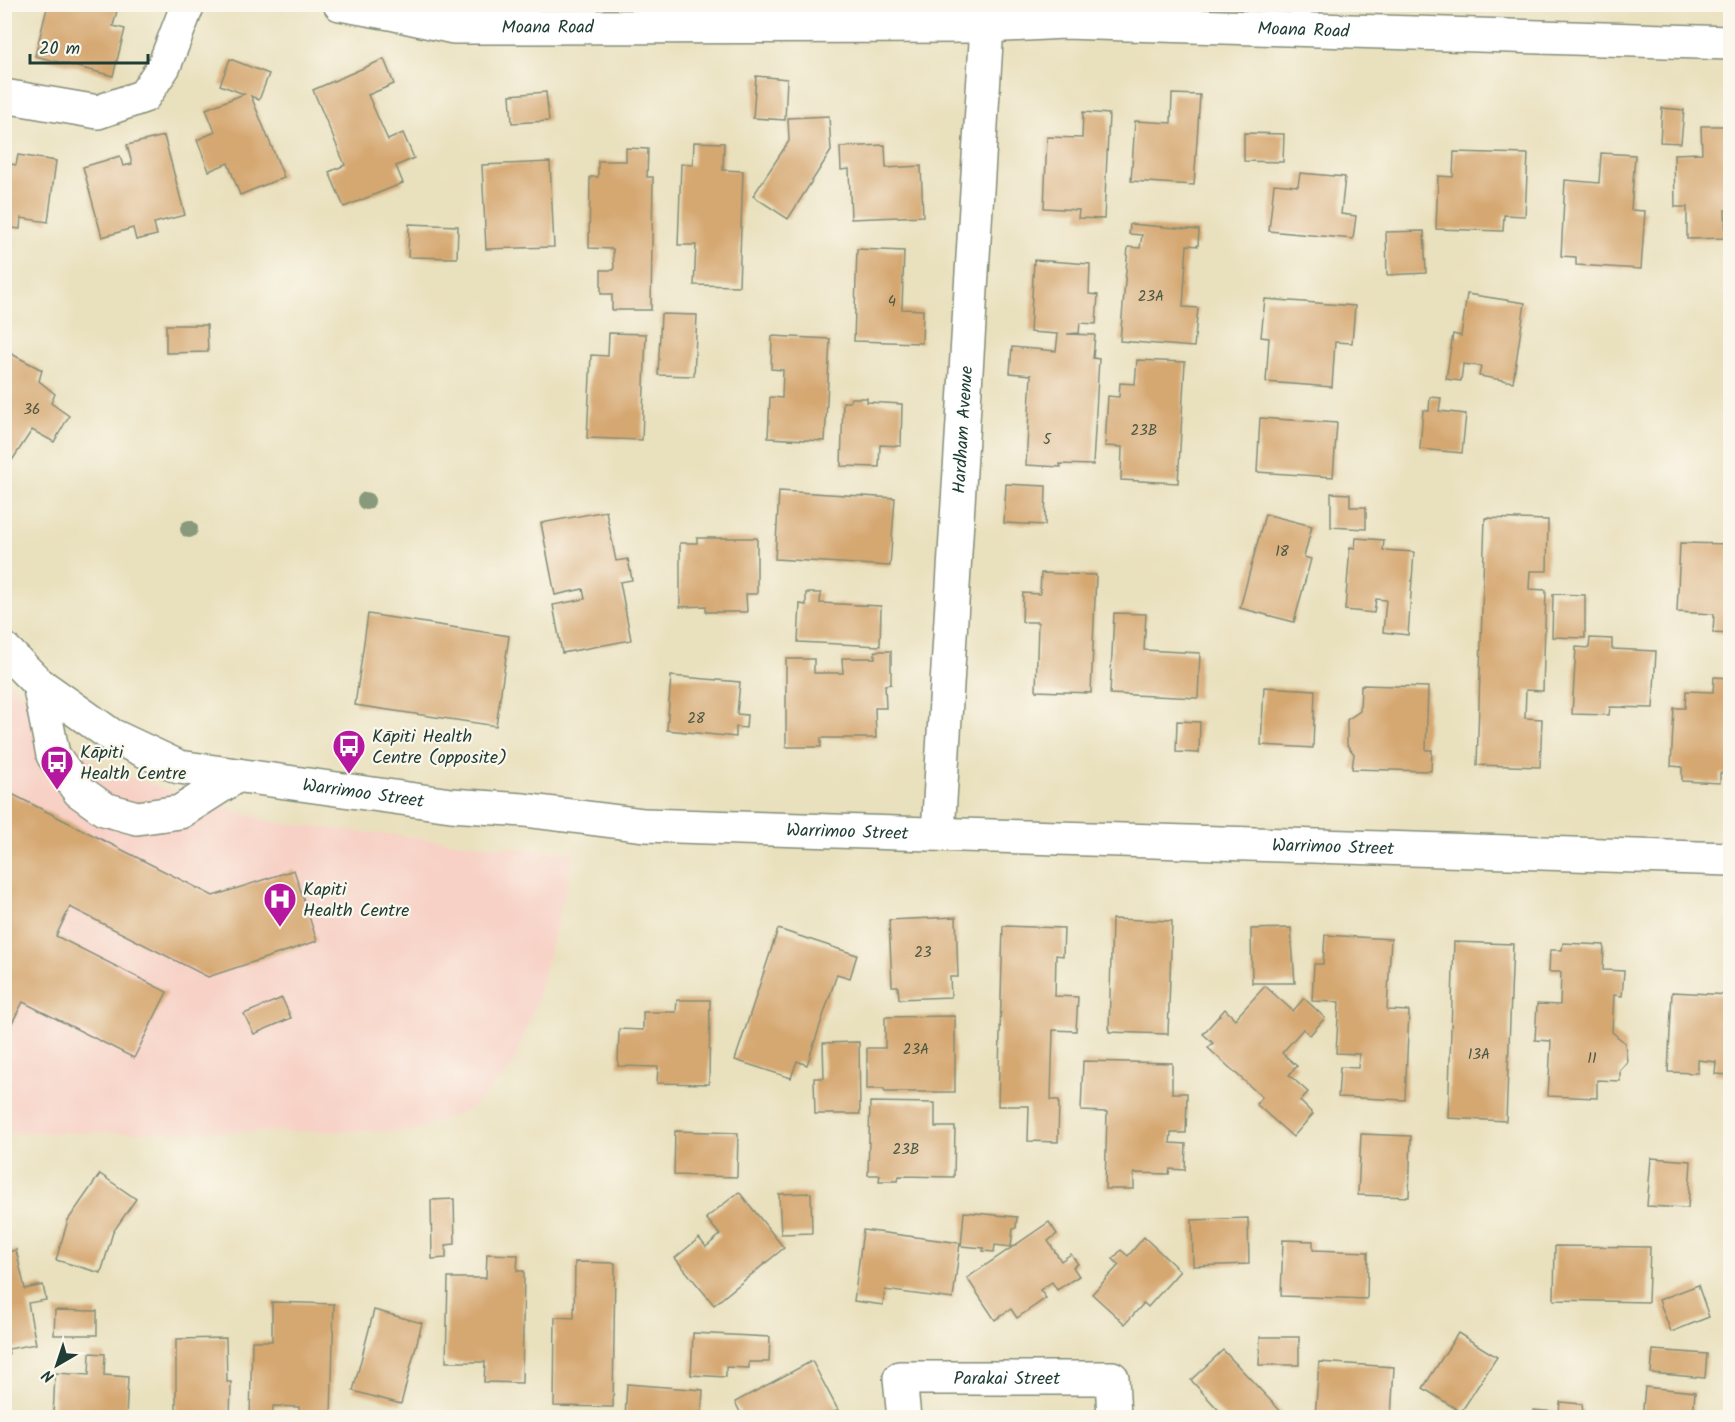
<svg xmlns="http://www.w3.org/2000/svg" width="1735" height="1422" viewBox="0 0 1735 1422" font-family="Kalam,sans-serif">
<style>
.built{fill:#f7d1c6}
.building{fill:#d5a771}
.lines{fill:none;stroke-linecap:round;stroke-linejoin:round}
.minor-casing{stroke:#848e78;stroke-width:36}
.minor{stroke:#fff;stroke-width:33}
.tree{fill:#88997c}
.labels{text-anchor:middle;stroke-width:4.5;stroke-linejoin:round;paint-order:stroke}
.number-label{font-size:15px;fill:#4c5843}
.street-label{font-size:18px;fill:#1f3d34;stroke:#fbf7ec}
.poi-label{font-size:18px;fill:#1f3d34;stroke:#fbf7ec;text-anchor:start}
</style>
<rect width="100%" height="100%" fill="#fbf7ec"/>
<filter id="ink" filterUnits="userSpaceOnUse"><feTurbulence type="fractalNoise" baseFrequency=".0167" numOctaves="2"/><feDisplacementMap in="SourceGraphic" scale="12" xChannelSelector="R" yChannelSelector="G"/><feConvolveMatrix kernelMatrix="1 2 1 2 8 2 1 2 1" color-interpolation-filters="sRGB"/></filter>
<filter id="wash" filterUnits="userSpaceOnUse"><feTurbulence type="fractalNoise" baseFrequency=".008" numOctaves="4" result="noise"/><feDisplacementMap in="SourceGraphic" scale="24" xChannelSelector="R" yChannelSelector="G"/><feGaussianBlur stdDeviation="1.35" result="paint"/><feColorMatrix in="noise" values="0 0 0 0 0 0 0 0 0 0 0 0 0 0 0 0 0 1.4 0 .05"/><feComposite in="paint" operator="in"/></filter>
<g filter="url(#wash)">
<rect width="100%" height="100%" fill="#e9e0bd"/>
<polygon class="built" points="4,677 101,768 272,822 521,849 575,852 536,1004 512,1067 472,1108 415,1131 5,1133"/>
<g id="blocks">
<g class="building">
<polygon points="48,4 108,4 118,7 113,26 125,29 113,76 35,56"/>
<polygon points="230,59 269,74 259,100 251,96 284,177 240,195 228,163 209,171 197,140 215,132 206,109 244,94 220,85"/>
<polygon points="384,59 394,84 368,95 388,140 403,133 414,158 396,166 403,183 344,207 329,172 345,165 313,90"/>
<polygon points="756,76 787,79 785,120 753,118"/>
<polygon points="546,92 549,121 512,123 510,95"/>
<polygon points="1172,94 1200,95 1194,185 1131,181 1135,121 1171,123"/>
<polygon points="1662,108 1684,110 1681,143 1660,142"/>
<polygon points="1083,112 1109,114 1104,219 1078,218 1079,210 1044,208 1047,137 1082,138"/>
<polygon points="829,116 831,151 788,219 753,196 789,141 788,118"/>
<polygon points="1701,126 1730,126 1730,210 1725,210 1726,238 1687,239 1687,207 1675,207 1674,154 1702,153"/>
<polygon points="1244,133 1284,134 1283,162 1244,161"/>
<polygon points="164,136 185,215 154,223 157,235 136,240 133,228 102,237 83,167 120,156 123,166 132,164 127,145"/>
<polygon points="694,142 724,143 723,170 743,171 739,286 694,285 696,245 678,245 681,164 693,165"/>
<polygon points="885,145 886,168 921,166 923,216 851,219 849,169 841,170 840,147"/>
<polygon points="626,148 648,149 647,177 653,177 651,310 612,310 612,294 601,294 601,270 614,270 613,249 589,248 590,177 598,177 598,161 626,161"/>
<polygon points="1454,152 1528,154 1525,216 1504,215 1503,231 1436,229 1438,176 1453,177"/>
<polygon points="1601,153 1635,155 1631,210 1645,211 1641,269 1576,265 1576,257 1561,256 1565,180 1599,183"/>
<polygon points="18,155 56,161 48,222 21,218 20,229 4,227 4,163 16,165"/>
<polygon points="550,162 554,247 486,249 482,165"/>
<polygon points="1300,173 1345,177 1341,214 1356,216 1353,239 1269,231 1274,184 1298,186"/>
<polygon points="409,224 458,226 457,258 408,257"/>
<polygon points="1130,224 1199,230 1198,246 1187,245 1183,307 1198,308 1194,347 1120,341 1128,247 1140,248 1142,235 1129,234"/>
<polygon points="1424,231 1426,273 1387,275 1386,232"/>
<polygon points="857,249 904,251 902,309 923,310 922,343 854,341"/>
<polygon points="1034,260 1090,264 1089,294 1098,295 1096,324 1080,323 1079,333 1067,334 1095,335 1093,358 1099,359 1093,465 1060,464 1061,467 1026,465 1031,375 1010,373 1012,347 1056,351 1058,334 1030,332"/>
<polygon points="1467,294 1525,303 1513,382 1479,376 1481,366 1463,364 1461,381 1446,379 1453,334 1461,336"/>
<polygon points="1265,299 1355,306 1352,343 1335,342 1332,387 1266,382 1269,338 1261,337"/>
<polygon points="661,314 697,315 694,376 658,375"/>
<polygon points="166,325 207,325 208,352 166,353"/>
<polygon points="609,333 646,334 642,440 587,438 591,355 608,356"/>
<polygon points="772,336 830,339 825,441 768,438 770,397 782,398 783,370 771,369"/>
<polygon points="4,350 42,370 39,381 55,394 51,403 69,416 54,442 32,430 11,462 4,458"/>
<polygon points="1137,360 1185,362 1178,483 1121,480 1122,447 1105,446 1108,396 1119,397 1120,383 1135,384"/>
<polygon points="1430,397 1441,398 1439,411 1466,414 1462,453 1420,449 1423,410 1429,411"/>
<polygon points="851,398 867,398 867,402 902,404 901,446 880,445 879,467 841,466 843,402 850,402"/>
<polygon points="1260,418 1337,423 1333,477 1257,472"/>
<polygon points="1006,484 1046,486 1045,525 1004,523"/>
<polygon points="779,491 895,498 890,566 775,559"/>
<polygon points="1331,493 1350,494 1350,507 1366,507 1366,529 1331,527"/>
<polygon points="606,511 616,561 628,559 632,580 620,582 631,640 562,653 553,605 585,599 583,589 555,595 541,523"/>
<polygon points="1265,514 1312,526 1304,557 1311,559 1294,622 1240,608"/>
<polygon points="1485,518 1548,520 1547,571 1530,571 1529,589 1546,590 1543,691 1526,690 1525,718 1542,719 1540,767 1477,765"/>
<polygon points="697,538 757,538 757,594 746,594 747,612 706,612 706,606 680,607 680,543 697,543"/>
<polygon points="1356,538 1384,540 1383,550 1414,552 1408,635 1383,632 1386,600 1376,599 1374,613 1345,610 1350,547 1355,548"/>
<polygon points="1680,543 1730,544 1730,634 1713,633 1714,614 1677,612"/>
<polygon points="1041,573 1096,575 1091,693 1036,691 1038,622 1022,622 1023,593 1040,594"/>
<polygon points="806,593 821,593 820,603 881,606 880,646 798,642 800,604 806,605"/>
<polygon points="1553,594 1585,595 1585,638 1552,637"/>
<polygon points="1114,613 1146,614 1144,650 1200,653 1198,698 1110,694"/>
<polygon points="368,614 509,636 496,726 355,705"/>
<polygon points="1590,638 1612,639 1612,649 1656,651 1653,708 1610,707 1609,715 1572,714 1576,647 1589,648"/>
<polygon points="875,651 891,651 891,684 885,685 886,708 875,708 876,738 821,738 821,747 786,747 786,659 814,659 814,673 843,673 842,658 875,658"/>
<polygon points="671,676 740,682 737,714 747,715 746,728 736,727 736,737 667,730"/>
<polygon points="1714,677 1730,678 1730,774 1720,773 1720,783 1682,781 1682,767 1671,766 1674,708 1685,708 1686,691 1713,692"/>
<polygon points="1361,685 1428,687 1426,750 1432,750 1431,771 1352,769 1354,754 1347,745 1347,720 1360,711"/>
<polygon points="1264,687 1315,690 1313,748 1261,745"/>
<polygon points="1177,721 1200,722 1199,753 1176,752"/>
<polygon points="4,790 213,896 294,870 317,941 208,977 70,907 56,936 167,992 134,1058 23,1002 4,1038"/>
<polygon points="956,917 958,977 950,977 951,997 899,999 898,986 892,986 889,920"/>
<polygon points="1112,919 1172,921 1168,1034 1109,1032"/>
<polygon points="1003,926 1064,928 1063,956 1056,955 1055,996 1078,997 1076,1031 1053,1030 1051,1100 1059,1100 1058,1142 1028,1141 1029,1106 998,1106"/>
<polygon points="1291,928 1295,983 1252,983 1251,929"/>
<polygon points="778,929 857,955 850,978 837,974 807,1065 797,1061 791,1078 735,1060"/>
<polygon points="1325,935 1391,939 1387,1010 1409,1011 1405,1100 1338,1097 1340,1067 1358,1068 1359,1054 1336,1053 1339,1002 1312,1001 1314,964 1323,964"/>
<polygon points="1454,942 1513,944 1506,1121 1448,1118"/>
<polygon points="1563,943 1604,945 1603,970 1624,971 1622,996 1614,995 1612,1032 1625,1043 1627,1062 1620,1070 1620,1081 1597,1080 1597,1098 1548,1096 1551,1041 1535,1040 1537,1004 1560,1005 1561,972 1549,972 1550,950 1562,950"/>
<polygon points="1265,986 1293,1011 1304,998 1325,1018 1310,1035 1303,1029 1282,1053 1297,1066 1289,1075 1308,1092 1300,1101 1313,1114 1293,1137 1256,1104 1262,1097 1208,1048 1213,1043 1203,1034 1225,1009 1235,1019"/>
<polygon points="1672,992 1730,995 1730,1075 1715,1074 1716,1062 1698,1060 1698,1073 1668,1072"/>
<polygon points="282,998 291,1018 254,1034 244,1014"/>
<polygon points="677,1000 710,1000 709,1084 657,1083 658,1067 618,1066 619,1029 643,1030 643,1012 676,1012"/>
<polygon points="955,1016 955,1092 885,1092 884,1089 867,1089 867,1048 885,1048 885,1017"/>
<polygon points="859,1042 860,1114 815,1114 814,1078 824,1078 823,1043"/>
<polygon points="1083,1061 1172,1063 1172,1093 1187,1093 1186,1133 1171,1133 1170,1143 1186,1144 1185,1170 1170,1169 1169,1174 1134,1173 1134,1189 1105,1189 1107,1112 1081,1111"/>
<polygon points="870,1102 935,1103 935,1127 955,1127 954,1177 899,1176 898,1181 879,1181 880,1175 868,1175"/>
<polygon points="675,1131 738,1133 737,1177 674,1175"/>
<polygon points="1361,1134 1411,1136 1409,1197 1358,1195"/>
<polygon points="1651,1158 1691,1161 1688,1208 1647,1206"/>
<polygon points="100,1174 136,1199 113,1232 101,1273 56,1260 68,1220"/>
<polygon points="739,1192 784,1248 714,1305 675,1258 699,1238 706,1247 720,1235 706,1218"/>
<polygon points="811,1193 812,1233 781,1234 779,1194"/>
<polygon points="454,1199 455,1244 446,1245 446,1258 432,1259 431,1200"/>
<polygon points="964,1212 1017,1217 1016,1228 1013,1229 1011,1247 995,1245 994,1252 983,1251 984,1248 961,1246"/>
<polygon points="1248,1218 1249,1264 1193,1266 1192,1220"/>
<polygon points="1049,1222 1057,1234 1048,1241 1061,1261 1071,1254 1078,1264 1073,1267 1079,1276 1057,1290 1052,1282 1040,1290 1046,1298 1017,1318 1011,1309 995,1320 967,1278"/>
<polygon points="863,1230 960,1243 953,1299 885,1290 883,1305 854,1301"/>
<polygon points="1144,1237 1180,1271 1148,1307 1144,1303 1125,1324 1092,1294 1119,1265 1113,1259 1121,1250 1128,1256"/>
<polygon points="1283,1240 1313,1241 1313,1250 1368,1252 1367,1299 1281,1296"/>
<polygon points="1555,1246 1650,1247 1648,1302 1554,1300"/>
<polygon points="16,1250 25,1289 43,1285 46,1300 28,1303 36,1344 8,1349 9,1354 4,1355 4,1253"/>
<polygon points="487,1254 518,1255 517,1271 524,1271 522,1383 484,1382 485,1362 446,1362 448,1278 486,1278"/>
<polygon points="575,1262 615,1263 613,1407 554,1406 555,1317 574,1318"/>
<polygon points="1698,1285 1709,1317 1671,1332 1659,1300"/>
<polygon points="272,1302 334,1304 331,1418 299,1418 299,1407 273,1406 273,1418 250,1418 252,1341 272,1341"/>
<polygon points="55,1310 97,1311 97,1335 54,1335"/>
<polygon points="374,1310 422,1323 401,1404 353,1391"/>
<polygon points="693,1333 770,1337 769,1362 749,1362 749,1368 726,1367 726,1377 691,1375"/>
<polygon points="1458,1333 1497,1357 1461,1412 1423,1388"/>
<polygon points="1260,1337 1299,1337 1299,1365 1259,1365"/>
<polygon points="226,1338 227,1382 231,1382 230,1418 176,1418 176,1339"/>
<polygon points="1223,1350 1287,1418 1222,1418 1224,1416 1191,1380"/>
<polygon points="1653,1350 1707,1354 1705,1378 1651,1373"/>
<polygon points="90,1353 105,1354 104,1375 128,1377 126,1418 53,1418 55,1373 89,1375"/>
<polygon points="812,1361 838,1410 823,1418 743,1418 735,1402"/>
<polygon points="1319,1362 1394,1367 1391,1418 1343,1414 1343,1418 1315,1418"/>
<polygon points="1729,1368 1730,1368 1730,1390 1727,1389"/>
<polygon points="627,1384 703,1390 701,1418 625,1418"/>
<polygon points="1645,1387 1695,1392 1693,1418 1642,1418"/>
<polygon points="1560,1402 1582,1404 1583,1413 1615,1415 1615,1418 1534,1418 1534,1410 1559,1412"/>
</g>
</g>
</g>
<g filter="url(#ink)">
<use href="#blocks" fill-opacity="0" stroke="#848e78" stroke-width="1.5"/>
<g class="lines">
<g class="minor-casing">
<g id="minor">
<path id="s1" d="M340,4l50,9 63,14 534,-1 77,-4 666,21"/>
<polyline points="4,96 98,112 144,96 164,66 188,4"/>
<path id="s2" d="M4,649l35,35 72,51 68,32 272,38 73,5 120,15 1086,34"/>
<polyline points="39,684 53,755 79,791 104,809 137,818 180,812 238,775"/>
<path id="s3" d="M938,833l49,-807"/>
<path id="s4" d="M904,1418l-4,-40h212l2,40"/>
</g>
</g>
<use href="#minor" class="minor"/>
</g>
<g class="tree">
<circle cx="366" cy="501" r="9"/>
<circle cx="189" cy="529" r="9"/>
</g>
</g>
<defs>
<g id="bus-pin" transform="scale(1.725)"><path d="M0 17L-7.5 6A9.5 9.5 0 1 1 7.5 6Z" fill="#b5179e" stroke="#fbf7ec"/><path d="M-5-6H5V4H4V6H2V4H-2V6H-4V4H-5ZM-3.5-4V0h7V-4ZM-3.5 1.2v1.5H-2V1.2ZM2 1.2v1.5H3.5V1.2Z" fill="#fff"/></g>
<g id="hospital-pin" transform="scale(1.725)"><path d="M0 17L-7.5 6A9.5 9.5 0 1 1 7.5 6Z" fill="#b5179e" stroke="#fbf7ec"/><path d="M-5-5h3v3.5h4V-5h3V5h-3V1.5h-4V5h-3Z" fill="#fff"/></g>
</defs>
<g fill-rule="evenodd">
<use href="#bus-pin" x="349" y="746"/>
<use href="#bus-pin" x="57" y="762"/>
<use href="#hospital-pin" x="280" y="899"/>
</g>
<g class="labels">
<g class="number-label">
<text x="1151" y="301">23A</text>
<text x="892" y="306">4</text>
<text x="32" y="414">36</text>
<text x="1144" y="435">23B</text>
<text x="1047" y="444">5</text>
<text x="1282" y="556">18</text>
<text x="696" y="723">28</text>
<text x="923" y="957">23</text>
<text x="916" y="1054">23A</text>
<text x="1479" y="1059">13A</text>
<text x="1592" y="1063">11</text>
<text x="906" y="1154">23B</text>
</g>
<g class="street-label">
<text dy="6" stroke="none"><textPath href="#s1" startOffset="210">Moana Road</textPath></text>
<text dy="6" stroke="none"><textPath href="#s1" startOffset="966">Moana Road</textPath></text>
<text dy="6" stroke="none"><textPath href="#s3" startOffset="404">Hardham Avenue</textPath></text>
<text dy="6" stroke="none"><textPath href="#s2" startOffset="399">Warrimoo Street</textPath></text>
<text dy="6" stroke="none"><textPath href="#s2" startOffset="885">Warrimoo Street</textPath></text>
<text dy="6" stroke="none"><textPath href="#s2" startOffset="1371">Warrimoo Street</textPath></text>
<text dy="6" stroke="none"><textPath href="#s4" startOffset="147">Parakai Street</textPath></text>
</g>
<g class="poi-label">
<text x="372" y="742">Kāpiti Health<tspan x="372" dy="21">Centre (opposite)</tspan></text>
<text x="80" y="758">Kāpiti<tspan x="80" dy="21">Health Centre</tspan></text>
<text x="303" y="895">Kapiti<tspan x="303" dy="21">Health Centre</tspan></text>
</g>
</g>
<rect width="1735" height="1422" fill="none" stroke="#fbf7ec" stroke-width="24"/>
<g transform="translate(57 1365) rotate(219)" stroke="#fbf7ec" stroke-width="4.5" paint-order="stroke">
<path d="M0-4.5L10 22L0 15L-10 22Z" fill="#1f3d34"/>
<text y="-9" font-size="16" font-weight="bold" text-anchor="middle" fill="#1f3d34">N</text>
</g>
<path d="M30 54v9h118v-9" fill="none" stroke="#1f3d34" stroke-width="3"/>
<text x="39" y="54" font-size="18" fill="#1f3d34" stroke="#fbf7ec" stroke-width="4.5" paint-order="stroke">20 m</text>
</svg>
